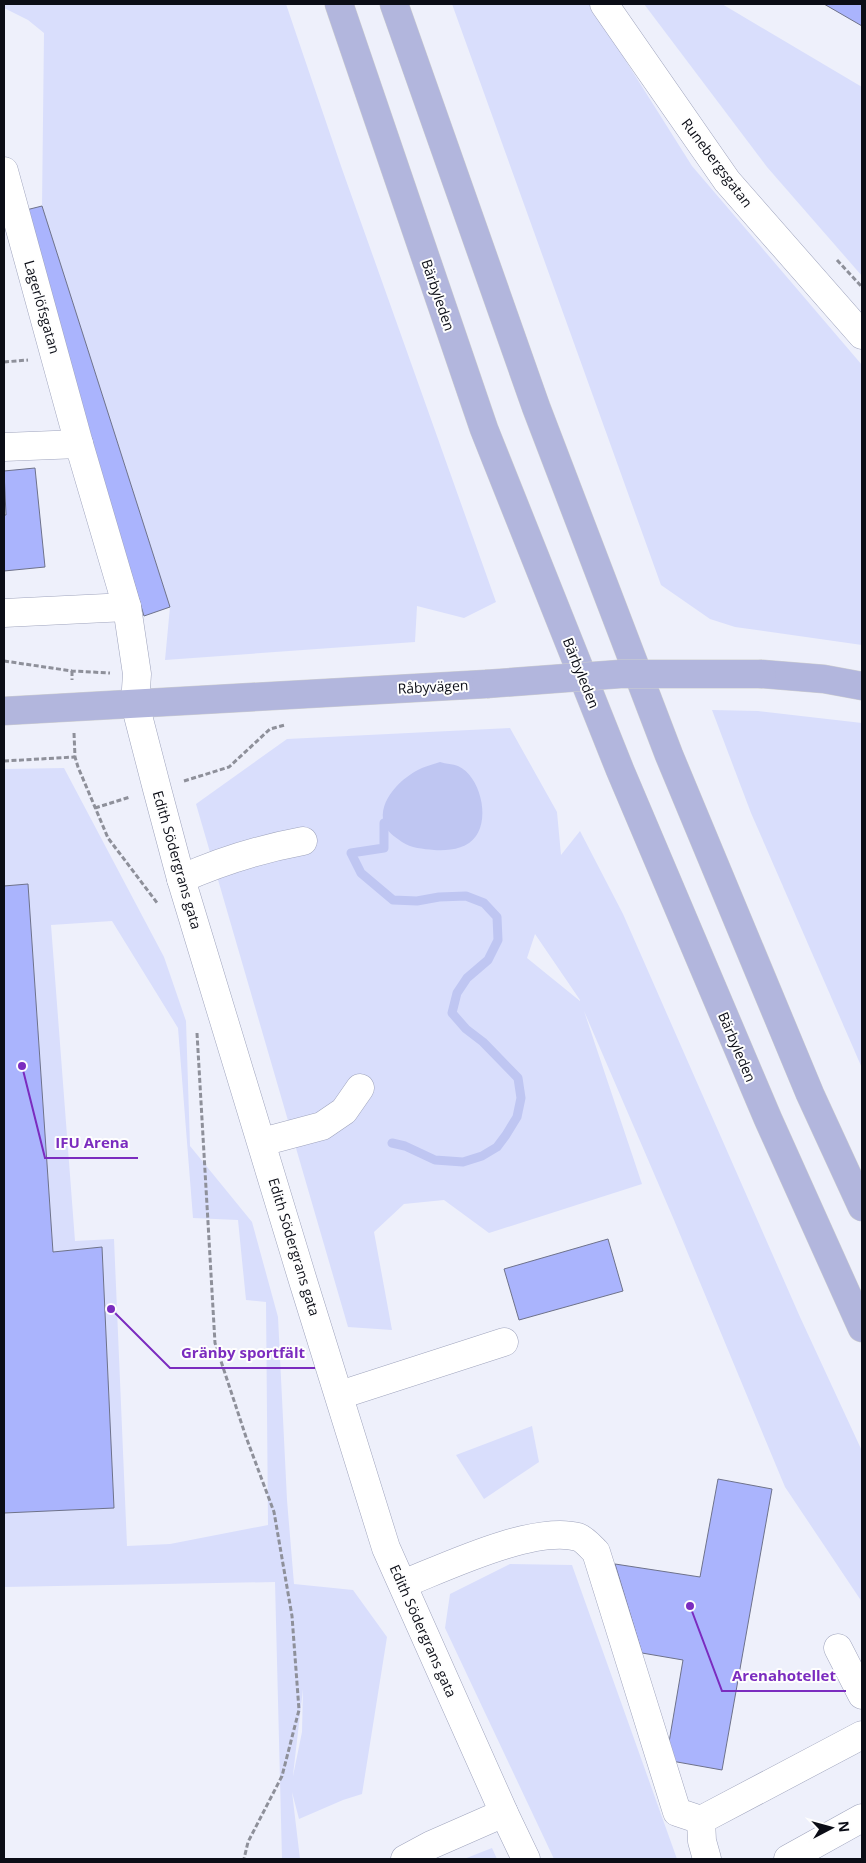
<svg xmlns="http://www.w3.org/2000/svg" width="866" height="1863" viewBox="0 0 866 1863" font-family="'Open Sans',sans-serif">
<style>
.green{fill:#d9defc;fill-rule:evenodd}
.water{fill:#bfc6f2}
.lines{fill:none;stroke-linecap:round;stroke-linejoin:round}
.stream{stroke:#bfc6f2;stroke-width:9}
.building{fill:#aab4fd;stroke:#6e728a}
.minor-casing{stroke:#9fa4bd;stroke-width:29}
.major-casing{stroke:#cecfd0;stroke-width:29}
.path{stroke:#8e909a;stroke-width:3;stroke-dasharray:5 2.5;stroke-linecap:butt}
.minor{stroke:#fff;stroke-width:28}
.major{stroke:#b2b6dd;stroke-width:28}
.major-bridge-casing{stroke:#cecfd0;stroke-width:29;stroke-linecap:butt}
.major-bridge{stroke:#b2b6dd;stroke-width:28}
.labels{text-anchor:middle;stroke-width:4;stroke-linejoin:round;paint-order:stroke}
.street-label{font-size:14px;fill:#0b0d16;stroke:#fefefe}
.leader{fill:none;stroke:#7b2cbf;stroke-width:2}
.callout-dot{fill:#7b2cbf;stroke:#fefefe;stroke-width:2}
.callout-label{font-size:15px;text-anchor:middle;font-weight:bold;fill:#7b2cbf;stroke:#fefefe;stroke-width:4;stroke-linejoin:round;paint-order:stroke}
</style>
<rect width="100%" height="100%" fill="#eef0fb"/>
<g class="green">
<polygon points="4,4 286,4 342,169 496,602 464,618 417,606 415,642 165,660 170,607 42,206 44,33 28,20 4,8"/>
<polygon points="452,4 590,4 692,166 862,365 862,645 735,627 710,619 661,585"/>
<polygon points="644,4 722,4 862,87 862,276 767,167"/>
<polygon points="712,710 758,711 862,723 862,1068 751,813"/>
<path d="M510,728l47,84 4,43 19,-24 43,83 177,403 62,134v151l-77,-115 -111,-267 -90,-209 58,173 -153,49 -45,-33 -40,4 -30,28 18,98 -44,-3 -152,-523 91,-65zM535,934l45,66v1l-53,-43z"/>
<path d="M64,768l100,189 22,64 4,125 62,76 26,95 9,183 7,84 59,6 34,47 -25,157 -19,6 -44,19 -7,-27 8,67h-18l-7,-277 -271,5v-74l109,-5 -12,-261 -48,5 -26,-368 -23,2v-117zM112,921l66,107 15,190 45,2 8,80 20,2 2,223 -98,19 -43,2 -13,-307 -39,2 -24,-316zM303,1689l-1,43 -9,44v-1z"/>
<polygon points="532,1426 539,1462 484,1499 456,1455"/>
<polygon points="510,1564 572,1565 677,1859 554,1859 445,1628 450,1594"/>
<polygon points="492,1848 497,1859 464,1859"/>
</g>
<path class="water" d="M440,762c6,2 13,2 18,4 22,10 32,51 18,70 -9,13 -27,15 -42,14 -11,-1 -23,-2 -32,-8 -7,-5 -16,-11 -18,-19 -7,-22 19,-47 38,-55 5,-2 12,-4 18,-6z"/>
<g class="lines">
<polyline class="stream" points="384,823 384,848 351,853 361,873 393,900 417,901 439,897 466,896 484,903 497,917 498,940 488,960 467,978 457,993 452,1013 466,1029 483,1042 518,1078 521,1098 517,1117 506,1135 497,1147 482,1156 463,1162 435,1160 405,1146 392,1143"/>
</g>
<g class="building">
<polygon points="824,4 862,4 862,26"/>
<polygon points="42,206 170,607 144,616 22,211"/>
<polygon points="35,468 45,567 4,571 4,515 6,515 4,471"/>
<polygon points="28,884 53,1252 102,1247 114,1508 4,1513 4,886"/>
<polygon points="608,1239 623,1291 519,1320 504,1269"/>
<polygon points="718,1479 772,1489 722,1770 666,1760 683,1660 642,1653 615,1564 700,1577"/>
</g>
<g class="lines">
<g class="minor-casing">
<g id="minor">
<polyline points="604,4 727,181 862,335"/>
<polyline points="4,171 79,444 127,607 137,674 135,704 157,789 181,879 303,1281 386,1548 504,1813 526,1859"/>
<polyline points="4,447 79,444"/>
<polyline points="4,613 127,607"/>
<path d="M181,879c40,-18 79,-30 122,-38"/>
<polyline points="262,1142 322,1126 344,1111 360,1088"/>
<polyline points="340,1395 504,1342"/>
<path d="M403,1584c43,-17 130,-59 175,-47 6,2 13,10 18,15l81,260 24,8"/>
<polyline points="838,1648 862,1695"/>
<polyline points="405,1859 431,1845 504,1813"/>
<polyline points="707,1859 702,1841 701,1820 862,1735"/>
<polyline points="788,1859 862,1818"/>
</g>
</g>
<g class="major-casing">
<g id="major">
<polyline points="339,4 484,429 620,770 768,1119 862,1328"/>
<polyline points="394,4 536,407 669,755 810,1094 862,1207"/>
<polyline points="762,674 824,679 862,686"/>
<polyline points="4,711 486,684"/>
</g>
</g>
<g class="path">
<polyline points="837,260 862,287"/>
<polyline points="4,362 28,360"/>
<polyline points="4,661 72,671 110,673"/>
<polyline points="72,671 72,680"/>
<polyline points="74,733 75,757 78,767 108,838 158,904"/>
<polyline points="4,761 75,757"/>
<polyline points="184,781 229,767 270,729 285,725"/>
<polyline points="95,808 130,797"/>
<polyline points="197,1033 215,1343 246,1437 274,1512 292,1616 299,1710 282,1776 248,1842 244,1859"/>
</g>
<use href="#minor" class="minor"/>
<use href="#major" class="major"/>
<g class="major-bridge-casing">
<polyline id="major-bridge" points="486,684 620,674 762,674"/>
</g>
<use href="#major-bridge" class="major-bridge"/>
</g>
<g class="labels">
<g class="street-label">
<text transform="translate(717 163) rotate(53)" y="5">Runebergsgatan</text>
<text transform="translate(438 295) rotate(71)" y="5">Bärbyleden</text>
<text transform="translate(42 307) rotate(74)" y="5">Lagerlöfsgatan</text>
<text transform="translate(581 673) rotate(68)" y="5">Bärbyleden</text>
<text transform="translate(433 687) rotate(-3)" y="5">Råbyvägen</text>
<text transform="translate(177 860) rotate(74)" y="5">Edith Södergrans gata</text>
<text transform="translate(737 1047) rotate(67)" y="5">Bärbyleden</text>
<text transform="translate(294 1247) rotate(73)" y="5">Edith Södergrans gata</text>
<text transform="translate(423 1631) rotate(66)" y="5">Edith Södergrans gata</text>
</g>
</g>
<path class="leader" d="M22 1066L45 1158H138M111 1309L170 1368H315M690 1606L722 1691H846"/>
<g class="callout-dot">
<circle cx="22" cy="1066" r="5"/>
<circle cx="111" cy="1309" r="5"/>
<circle cx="690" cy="1606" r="5"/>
</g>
<g class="callout-label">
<text x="92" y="1148">IFU Arena</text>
<text x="243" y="1358">Gränby sportfält</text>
<text x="784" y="1681">Arenahotellet</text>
</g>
<rect width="866" height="1863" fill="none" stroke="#0b0d16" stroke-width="10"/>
<g transform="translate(831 1828) rotate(84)" stroke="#fefefe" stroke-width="4" paint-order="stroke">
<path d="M0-4L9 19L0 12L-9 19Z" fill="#0b0d16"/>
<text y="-8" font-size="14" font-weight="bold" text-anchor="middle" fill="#0b0d16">N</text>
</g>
</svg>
